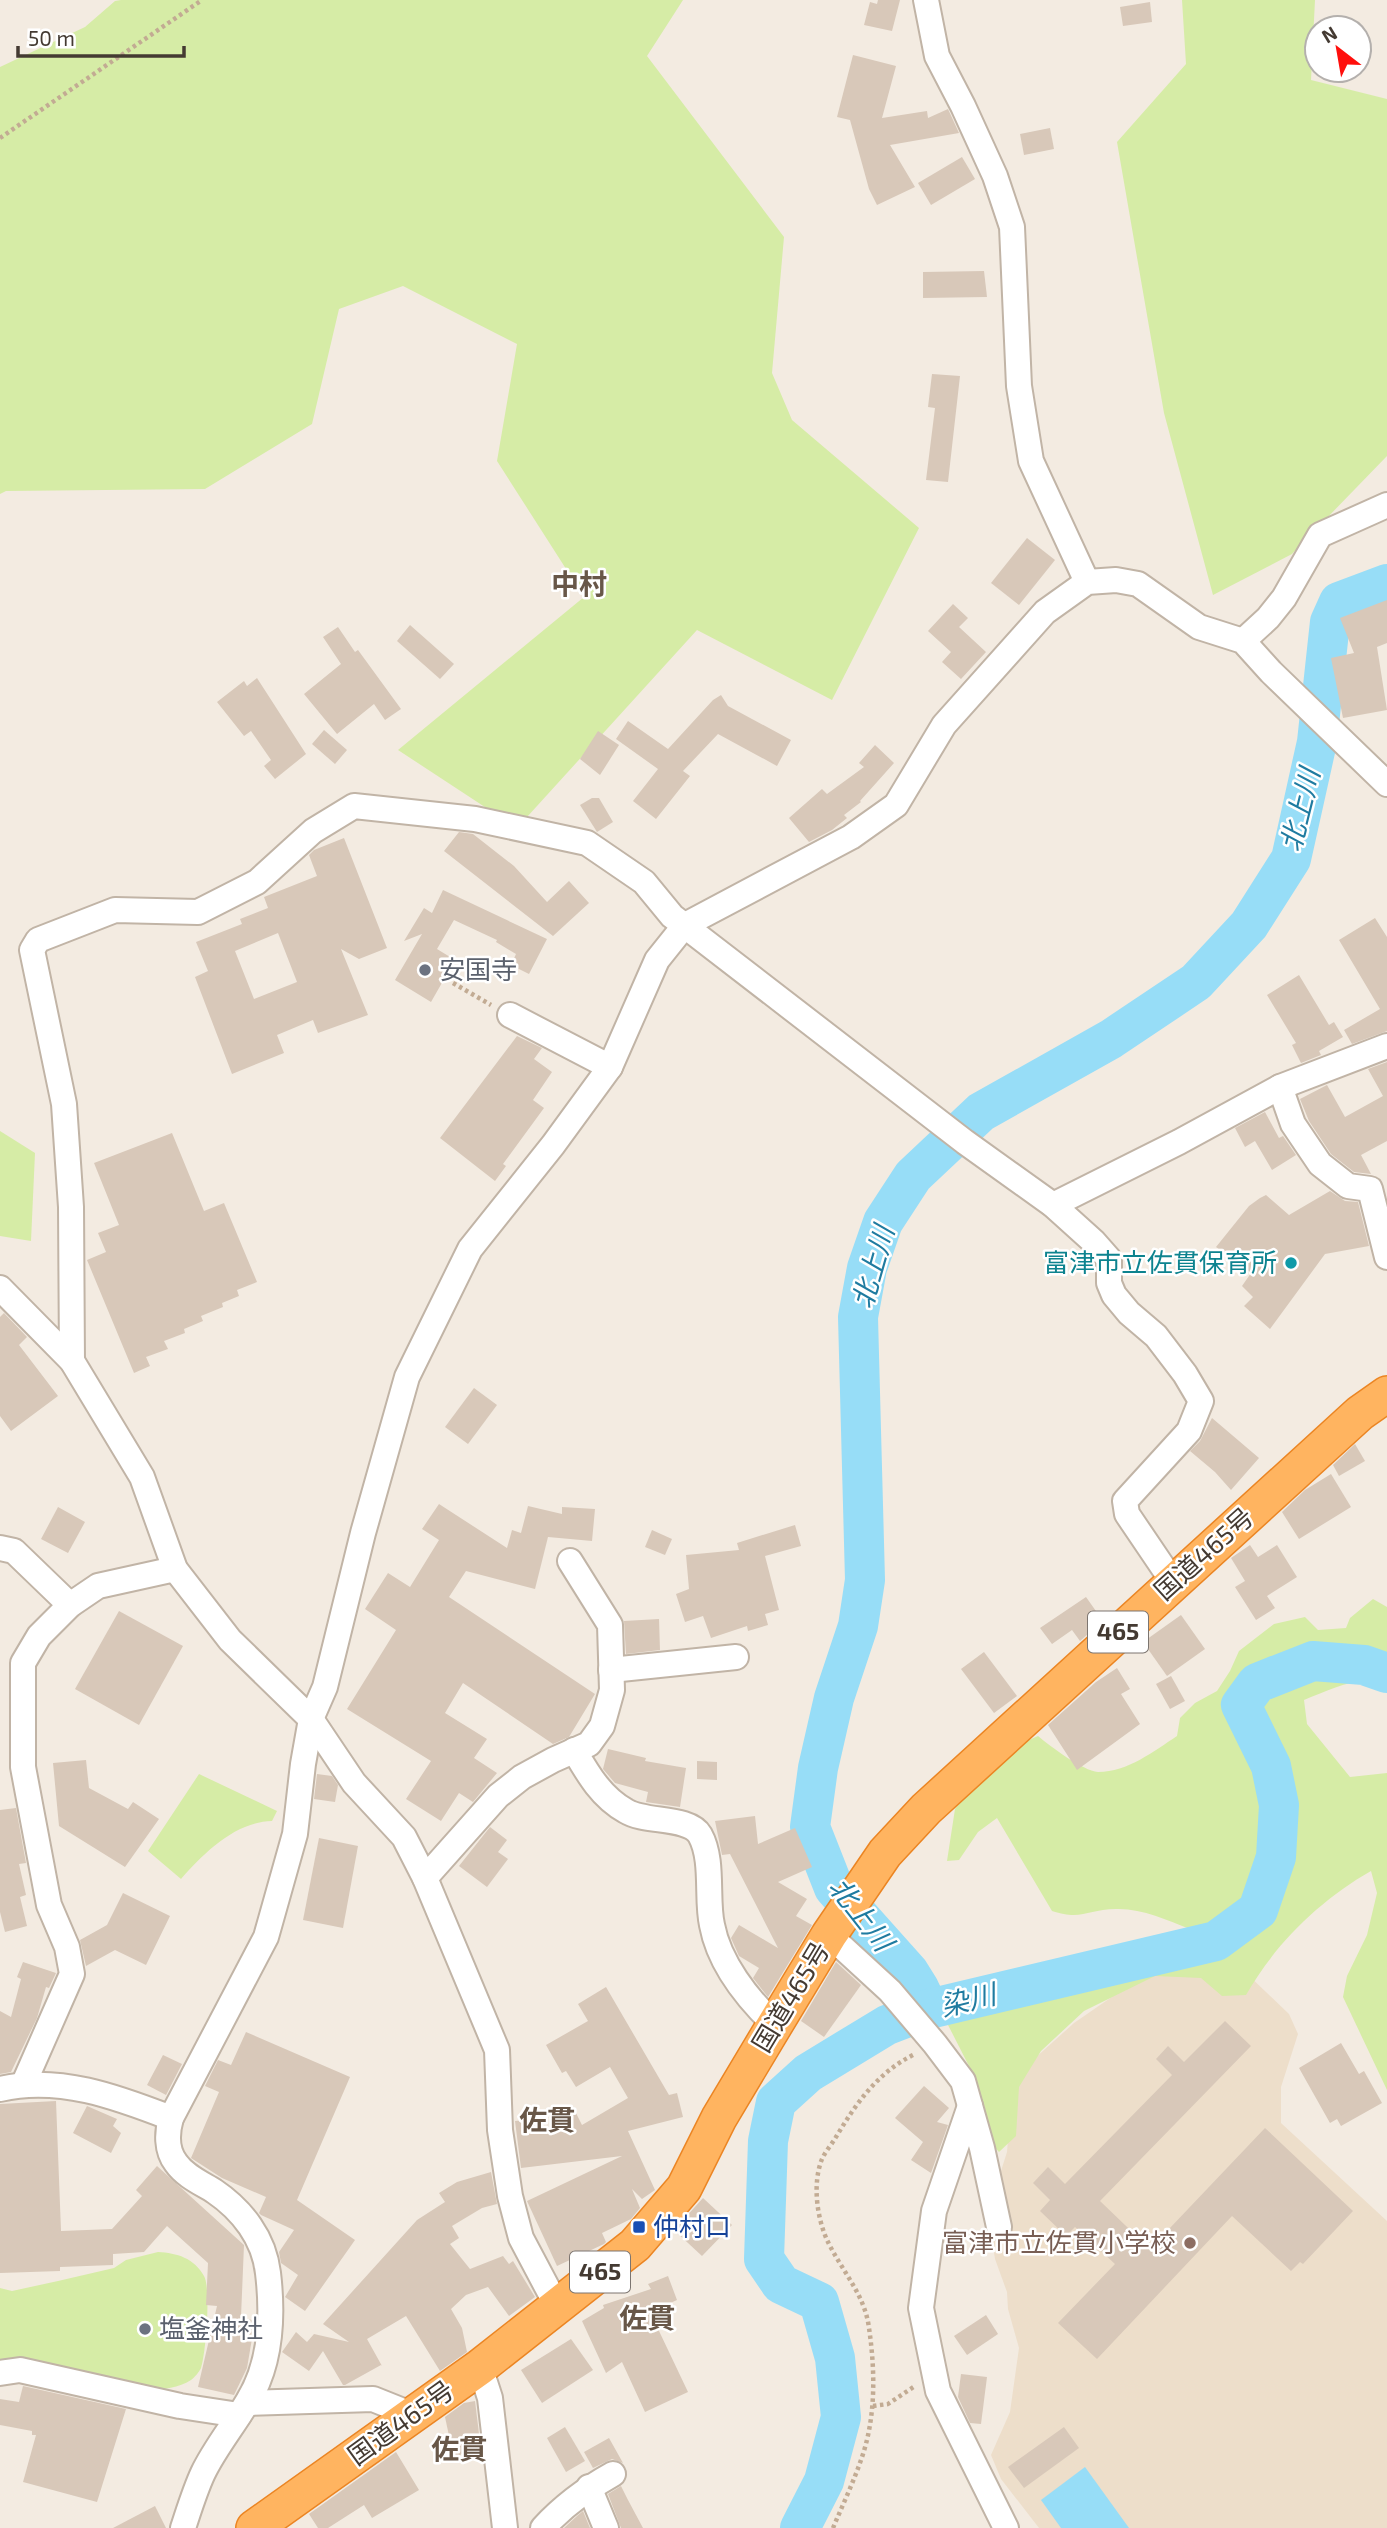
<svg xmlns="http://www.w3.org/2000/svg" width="1387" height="2528" viewBox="0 0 1387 2528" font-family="'Exo 2','Noto Sans JP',sans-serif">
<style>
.education{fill:#eddeca}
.green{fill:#d6eca6}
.water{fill:#97ddf7}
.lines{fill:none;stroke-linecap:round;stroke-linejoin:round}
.river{stroke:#97ddf7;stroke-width:40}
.building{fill:#d8c8b9;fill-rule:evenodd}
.minor-casing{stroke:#c1b4a6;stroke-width:28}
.highway-casing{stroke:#eb8523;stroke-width:38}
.path{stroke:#c2ab93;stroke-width:4.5;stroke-dasharray:3.5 3.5;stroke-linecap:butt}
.minor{stroke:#fff;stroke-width:24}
.highway{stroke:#ffb460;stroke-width:35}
.worship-dot{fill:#6b7280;stroke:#fff;stroke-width:2.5}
.culture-dot{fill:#0f9aa8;stroke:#fff;stroke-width:2.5}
.transit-dot{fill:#1a4fb4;stroke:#fff;stroke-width:2.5}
.education-dot{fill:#8d6e63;stroke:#fff;stroke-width:2.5}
.labels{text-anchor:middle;stroke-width:5;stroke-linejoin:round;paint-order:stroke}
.shield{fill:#fff;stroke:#7c7570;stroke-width:2}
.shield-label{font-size:24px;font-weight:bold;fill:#443a32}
.worship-label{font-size:26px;fill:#5b616d;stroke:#fff;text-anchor:start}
.culture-label{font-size:26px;fill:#0d838f;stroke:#fff;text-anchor:end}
.street-label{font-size:26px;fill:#443a32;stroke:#fff}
.transit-label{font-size:26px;fill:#164399;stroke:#fff;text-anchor:start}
.education-label{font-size:26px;fill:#785e54;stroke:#fff;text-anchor:end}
.neighbourhood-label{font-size:28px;font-weight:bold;fill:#685748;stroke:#fff}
.water-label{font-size:28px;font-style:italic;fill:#1f7ba0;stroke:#fff}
</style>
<rect width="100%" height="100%" fill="#f3ebe1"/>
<polygon class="education" points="1244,1971 1289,2014 1298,2034 1281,2087 1281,2123 1387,2221 1387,2528 1039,2528 1001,2479 991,2455 1010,2412 1019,2348 1008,2309 1007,2292 995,2259 990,2227 1000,2194 1001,2171 1007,2152 1013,2078 1074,2023 1148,1972"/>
<g class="green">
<polygon points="121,0 683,0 647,56 784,237 772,373 792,420 919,528 832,700 697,630 517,828 398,750 584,597 497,461 517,344 403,286 339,309 312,424 205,489 6,491 0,494 0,67 85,27 115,1"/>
<polygon points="1182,0 1315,0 1311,80 1387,99 1387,456 1292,554 1213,595 1164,413 1117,142 1186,64"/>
<polygon points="0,1131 35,1153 31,1241 0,1236"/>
<path d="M1373,1599l14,8v77c-28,-10 -57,6 -83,16l3,24 43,53 37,-4v317l-44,-93 4,-21 20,-41 10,-42 -6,-22c-51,29 -96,73 -125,124l-24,1 -21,-18 -46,-2 -71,35 -43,40 -22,36 -3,49 -17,16 -9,-10 -5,-33 -14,-39 -24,-47 7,-21 133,-49 103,-24c-23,-9 -49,-21 -74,-20 -28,0 -34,12 -64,2l-55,-93 -19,14 -19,28 -12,1 8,-52 21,-29 37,-33 25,-11c12,10 45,35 60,36 30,0 56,-21 79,-36l3,-18 15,-15 22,-12 13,-20 9,-20 35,-27 31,-7 13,13 28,-2 4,-10z"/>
<path d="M199,1774l78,37 -5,10c-37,1 -68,32 -91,58l-33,-28z"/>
<path d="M158,2252c19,1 36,6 46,24 7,12 2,77 -3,92 -1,3 -7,10 -10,12 -12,8 -28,9 -42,11l-149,-29v-74l12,3 46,-10 56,-13 12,-8z"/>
</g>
<polygon class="water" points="1085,2467 1129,2528 1061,2528 1041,2500"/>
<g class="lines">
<g class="river">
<polyline points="929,2009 919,1988 909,1972 834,1888 810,1827 818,1768 834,1698 858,1626 865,1580 858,1317 867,1268 883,1222 913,1176 981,1112 1111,1039 1196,982 1249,925 1291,859 1317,742 1330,622 1339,602 1387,584"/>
<polyline points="800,2528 824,2481 841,2417 835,2358 819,2302 781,2284 764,2259 768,2141 776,2102 808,2073 887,2025 929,2009 1216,1941 1258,1910 1276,1857 1279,1805 1271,1766 1241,1705 1257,1683 1313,1661 1364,1665 1387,1673"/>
</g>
</g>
<g class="building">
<polygon points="878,0 900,0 892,31 864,25 870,2 877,4"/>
<polygon points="1150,2 1152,22 1123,26 1120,7"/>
<polygon points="853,55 896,66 882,118 927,111 928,118 948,109 959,133 890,145 915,187 877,205 869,189 850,120 837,117"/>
<polygon points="1050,128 1054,149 1024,155 1020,134"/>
<polygon points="962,157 975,179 931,205 918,183"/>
<polygon points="984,271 987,297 923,298 923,272"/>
<polygon points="932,374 960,376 948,482 926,480 935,408 928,407"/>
<polygon points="1027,538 1055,560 1019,605 991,583"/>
<polygon points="1387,600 1387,643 1377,647 1387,710 1343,718 1331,658 1354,653 1340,618"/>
<polygon points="953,604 968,618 959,627 986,652 961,679 942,662 951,652 928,631"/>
<polygon points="410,625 454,664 440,679 397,641"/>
<polygon points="338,627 355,652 358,650 401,709 385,720 374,704 337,734 304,694 341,664 323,637"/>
<polygon points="257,678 306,754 275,779 264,766 271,760 251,731 244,736 217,702 244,681 247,686"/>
<polygon points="721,695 728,706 791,740 777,766 718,734 683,771 690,776 656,819 633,801 658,769 616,739 628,721 668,749 713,700"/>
<polygon points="324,730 347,750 335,764 312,744"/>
<polygon points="598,731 619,745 600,775 580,759"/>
<polygon points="875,745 894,763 860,801 861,802 844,815 847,818 832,830 809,842 789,818 822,789 827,794 864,767 859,763"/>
<polygon points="592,798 599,798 613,822 597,832 580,805"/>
<polygon points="459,832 473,834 514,866 547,902 569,881 589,903 553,936 444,851"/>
<path d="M344,838l43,110 -28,11 -18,-10 27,66 -50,18 -5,-13 -36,15 7,18 -52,21 -37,-97 13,-6 -12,-29 46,-18 -2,-5 28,-11 -4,-11 53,-21 -8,-21 5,-5zM278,933l19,49 -43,17 -19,-48z"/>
<polygon points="443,890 547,939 529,974 511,965 516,954 496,942 497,940 454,920 437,949 455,960 431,1002 395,980 422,934 404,941 424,908 432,913"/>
<polygon points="1375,918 1387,937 1387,1031 1352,1044 1344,1030 1380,1009 1339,940"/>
<polygon points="1299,975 1329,1025 1334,1022 1343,1037 1319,1051 1321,1055 1301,1063 1292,1045 1296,1043 1267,995"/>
<polygon points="517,1036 542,1048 534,1059 552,1072 533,1100 544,1108 503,1164 506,1166 495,1181 440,1138"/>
<polygon points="1387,1062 1387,1141 1361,1155 1371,1174 1354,1172 1331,1154 1309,1121 1300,1099 1327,1085 1345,1117 1383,1096 1368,1069"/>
<polygon points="1265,1112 1279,1138 1283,1136 1296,1155 1272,1170 1255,1141 1245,1147 1235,1128"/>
<polygon points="172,1133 204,1211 224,1203 257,1282 237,1290 239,1296 222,1303 223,1307 201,1316 203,1321 184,1329 185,1333 164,1341 168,1349 146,1357 150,1366 134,1373 87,1260 106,1252 98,1233 119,1225 94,1163"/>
<polygon points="1330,1191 1345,1201 1358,1202 1369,1246 1325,1254 1270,1329 1244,1306 1253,1297 1242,1286 1251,1273 1216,1247 1249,1206 1260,1198 1266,1195 1289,1215"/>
<polygon points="4,1313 27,1337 19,1345 58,1396 11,1431 0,1416 0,1317"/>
<polygon points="474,1388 497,1405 468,1444 445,1427"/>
<polygon points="1212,1418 1259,1458 1231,1490 1215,1472 1190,1451 1200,1441"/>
<polygon points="1355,1444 1365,1461 1339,1476 1333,1465"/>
<polygon points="1331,1474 1351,1507 1299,1539 1282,1512 1305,1490"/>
<polygon points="439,1504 507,1548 512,1530 521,1533 528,1506 562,1514 562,1507 595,1509 592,1541 548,1537 535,1589 466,1571 449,1597 595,1694 569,1737 553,1744 463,1683 445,1713 487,1739 474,1758 497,1773 473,1802 459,1793 441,1821 406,1799 431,1761 347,1709 396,1630 365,1609 388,1573 410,1587 439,1540 422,1529"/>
<polygon points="58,1507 85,1522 68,1553 41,1539"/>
<polygon points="795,1525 801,1546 765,1556 779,1610 765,1614 768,1625 748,1631 747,1626 711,1638 703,1616 685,1622 676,1594 689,1589 686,1555 739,1550 737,1543"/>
<polygon points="652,1530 672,1539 665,1555 645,1547"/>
<polygon points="1250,1545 1258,1557 1277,1545 1297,1577 1267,1596 1275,1608 1256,1620 1235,1587 1245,1581 1231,1558"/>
<polygon points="1086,1597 1103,1621 1080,1641 1072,1630 1052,1644 1040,1628"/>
<polygon points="119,1611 183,1646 139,1725 75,1689"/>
<polygon points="1181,1615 1205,1649 1167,1676 1143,1642"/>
<polygon points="659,1619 660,1650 626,1654 624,1621"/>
<polygon points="984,1652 1017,1696 994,1713 961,1669"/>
<polygon points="1117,1668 1130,1689 1121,1694 1140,1724 1077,1770 1048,1725 1096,1682"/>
<polygon points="1171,1676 1185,1701 1170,1709 1156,1684"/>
<polygon points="608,1749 646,1758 645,1761 686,1768 680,1807 646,1802 648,1792 615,1783 603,1769"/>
<polygon points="86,1760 89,1788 128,1809 133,1802 159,1819 125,1867 59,1826 53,1763"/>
<polygon points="697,1761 717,1762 717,1780 697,1779"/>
<polygon points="317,1774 332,1776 338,1785 335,1802 314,1799"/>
<polygon points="16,1808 26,1863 19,1864 26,1895 20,1897 27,1926 5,1932 0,1912 0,1810"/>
<polygon points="755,1816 758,1844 795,1828 812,1867 778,1882 807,1899 796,1916 812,1925 768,1997 753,1978 759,1968 739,1956 731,1938 739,1925 778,1948 730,1854 722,1855 715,1821"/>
<polygon points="490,1827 507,1840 498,1852 508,1859 487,1887 459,1866"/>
<polygon points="319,1838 358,1846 343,1928 303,1920"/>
<polygon points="123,1893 170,1916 146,1965 115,1950 86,1966 80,1940 107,1925"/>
<polygon points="23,1962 56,1973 49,1988 46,1987 37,2018 11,2072 0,2074 0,2011 11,2017 21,1979 17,1977"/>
<polygon points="836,1962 861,1985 824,2037 801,2021"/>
<polygon points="606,1987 669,2095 677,2093 683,2117 628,2131 655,2190 642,2199 632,2189 640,2208 631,2219 602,2233 606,2242 604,2244 557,2266 527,2201 622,2156 521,2168 515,2121 538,2119 540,2134 576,2113 582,2125 628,2098 610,2067 576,2087 566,2071 562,2073 546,2045 588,2021 578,2004"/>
<polygon points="1225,2021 1251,2046 1100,2201 1150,2249 1265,2128 1353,2211 1303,2264 1300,2262 1291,2271 1232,2216 1097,2359 1058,2323 1115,2264 1075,2227 1066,2236 1040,2211 1050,2200 1033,2183 1048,2167 1065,2184 1172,2075 1156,2059 1168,2046 1184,2062"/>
<polygon points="246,2032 350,2077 297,2200 355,2240 305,2311 285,2297 298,2275 281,2263 279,2252 294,2230 261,2215 259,2213 266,2197 222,2178 191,2158 219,2092 205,2086 218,2060 231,2065"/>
<polygon points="1341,2043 1359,2074 1364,2071 1382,2103 1341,2126 1337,2119 1330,2123 1299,2068"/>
<polygon points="163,2055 182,2064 166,2095 147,2085"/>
<polygon points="924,2086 949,2108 937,2122 948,2125 931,2173 911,2160 923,2142 895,2118"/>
<polygon points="56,2101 61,2231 112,2229 142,2196 136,2190 157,2166 244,2245 241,2317 255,2321 247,2368 234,2395 198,2387 217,2306 206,2305 208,2263 167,2226 144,2252 113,2254 113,2265 60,2267 60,2271 0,2273 0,2104"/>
<polygon points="87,2106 117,2119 113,2126 121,2133 111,2153 73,2133"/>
<polygon points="491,2172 497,2204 482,2208 452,2226 459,2238 450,2244 470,2269 503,2256 509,2264 513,2261 535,2297 509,2316 488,2287 466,2295 451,2309 462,2328 467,2352 440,2371 406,2316 367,2339 382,2366 381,2365 345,2385 343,2385 323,2351 309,2371 282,2352 296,2332 307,2342 314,2334 349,2342 323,2324 417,2220 445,2202 439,2193 457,2182"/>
<polygon points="703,2198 732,2225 702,2256 674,2230"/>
<polygon points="668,2276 677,2300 650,2312 688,2392 645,2412 622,2362 606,2373 582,2321 604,2308 603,2305 651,2289 648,2284"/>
<polygon points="986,2315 998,2334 967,2355 954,2336"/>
<polygon points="571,2339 593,2370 542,2403 521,2370"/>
<polygon points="961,2374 987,2377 981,2424 970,2423 958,2397"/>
<polygon points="23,2386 126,2409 97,2502 23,2482 36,2435 32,2435 32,2431 0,2425 0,2399 19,2402"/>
<polygon points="475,2401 480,2442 454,2459 445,2417 464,2403"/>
<polygon points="565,2427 585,2461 566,2472 547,2438"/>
<polygon points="1064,2427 1079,2448 1024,2488 1008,2467"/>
<polygon points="609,2438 623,2463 612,2459 593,2468 584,2452"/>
<polygon points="396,2452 419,2490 372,2518 364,2505 328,2528 318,2528 309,2514"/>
<polygon points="621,2486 628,2500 643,2528 621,2528 608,2494"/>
<polygon points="155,2506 166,2528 113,2528"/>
<polygon points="583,2511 590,2528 564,2528 577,2516"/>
</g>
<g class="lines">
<g class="minor-casing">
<g id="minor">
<polyline points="926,0 937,56 963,106 995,176 1012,227 1019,386 1031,461 1087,582"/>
<polyline points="1243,641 1268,618 1284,598 1320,535 1387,505"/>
<polyline points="510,1015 610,1067"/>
<polyline points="1280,1087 1293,1124 1320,1164 1348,1186 1370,1189 1387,1257"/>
<polyline points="1053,1205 1179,1142 1280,1087 1387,1046"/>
<polyline points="0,1288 72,1361 142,1477 175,1569 230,1640 311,1719 354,1783 404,1837 425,1878 497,2050 500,2130 510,2196 521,2238 557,2306"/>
<polyline points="72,1361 71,1207 64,1104 32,950 38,940 115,910 198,912 257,882 313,831 354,806 475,819 587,843 644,882 672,916 965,1142 1053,1205 1094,1242 1109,1259 1109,1283 1114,1295 1129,1313 1156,1336 1185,1374 1201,1401 1189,1431 1125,1501 1127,1514 1173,1582"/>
<polyline points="0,1548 14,1551 70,1605"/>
<polyline points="611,1670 736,1657"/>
<path d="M574,1750c14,24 27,47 52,61 19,12 63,5 74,24 14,25 6,64 12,90 7,38 36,74 62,99"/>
<polyline points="425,1878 498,1796 522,1777 553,1760 589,1744 602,1726 612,1690 610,1625 570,1561"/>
<polyline points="829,1935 890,1991 935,2044 963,2081 982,2148 999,2227"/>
<polyline points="24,2083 72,1974 67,1947 49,1905 23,1767 23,1663 39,1636 70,1605 98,1586 175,1569"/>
<path d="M0,2089c58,-14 117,8 171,29"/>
<polyline points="970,2106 934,2211 921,2308 938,2391 1006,2528"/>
<polyline points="480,2367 490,2398 505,2528"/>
<polyline points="0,2373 20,2370 180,2406 239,2415"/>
<polyline points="248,2403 373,2399 413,2415"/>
<polyline points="589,2487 606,2528"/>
<path d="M183,2528c6,-18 12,-38 20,-55 12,-25 31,-48 45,-72 23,-37 25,-86 20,-128 -4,-35 -26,-63 -54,-82 -13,-8 -29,-15 -38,-28 -10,-13 -9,-31 -5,-45l95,-181 29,-103 8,-70 8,-45 14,-32 38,-154 44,-156 63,-128 83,-104 57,-78 47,-107 28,-35 166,-88 45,-32 48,-80 101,-113 42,-30 29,-2 22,4 61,43 44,14 28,31 116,112"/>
<path d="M543,2528c21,-23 43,-39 70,-54"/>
</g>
</g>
<g class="highway-casing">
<polyline id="highway" points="254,2528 480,2367 635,2245 684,2188 719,2118 768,2036 829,1935 885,1853 926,1809 1360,1413 1387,1394"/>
</g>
<g class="path">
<polyline points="0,138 202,0"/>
<polyline points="453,983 491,1005"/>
<polyline points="873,2406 888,2404 915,2386"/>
<path d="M833,2528c10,-24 22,-49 30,-74 13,-40 12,-85 6,-126 -4,-33 -27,-57 -41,-86 -11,-23 -16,-58 -6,-83 3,-7 10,-15 14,-22 21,-35 42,-65 79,-83"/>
</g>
<use href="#minor" class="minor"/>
<use href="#highway" class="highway"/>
</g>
<g class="worship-dot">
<circle cx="425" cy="970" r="7"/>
<circle cx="145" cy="2329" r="7"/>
</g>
<circle class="culture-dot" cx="1291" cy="1263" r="7"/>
<rect class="transit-dot" x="632" y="2220" width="14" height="14" rx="3.5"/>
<circle class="education-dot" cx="1190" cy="2243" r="7"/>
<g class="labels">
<g class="shield">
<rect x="1088" y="1611.5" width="60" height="41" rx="5"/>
<rect x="570" y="2251.5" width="60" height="41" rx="5"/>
</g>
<g class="shield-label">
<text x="1118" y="1640">465</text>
<text x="600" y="2280">465</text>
</g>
<g class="worship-label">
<text x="439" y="979">安国寺</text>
<text x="159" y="2338">塩釜神社</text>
</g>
<g class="culture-label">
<text x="1277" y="1272">富津市立佐貫保育所</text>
</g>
<g class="street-label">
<text transform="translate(1204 1554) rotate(-42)" y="9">国道465号</text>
<text transform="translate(791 1997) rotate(-59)" y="9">国道465号</text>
<text transform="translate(401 2423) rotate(-36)" y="9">国道465号</text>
</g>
<g class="transit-label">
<text x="653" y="2236">仲村口</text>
</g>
<g class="education-label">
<text x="1176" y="2252">富津市立佐貫小学校</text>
</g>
<g class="neighbourhood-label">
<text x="579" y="594">中村</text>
<text x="547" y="2130">佐貫</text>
<text x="647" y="2328">佐貫</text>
<text x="459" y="2459">佐貫</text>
</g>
<g class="water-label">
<text transform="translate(1300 810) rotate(-76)" y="10">北上川</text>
<text transform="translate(873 1267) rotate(-74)" y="10">北上川</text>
<text transform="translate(861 1914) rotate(52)" y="10">北上川</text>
<text transform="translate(968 2000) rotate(-14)" y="10">染川</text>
</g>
</g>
<g transform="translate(1338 49) rotate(329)"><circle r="33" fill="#ffffff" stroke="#b4b0ad" stroke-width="2"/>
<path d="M0-5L12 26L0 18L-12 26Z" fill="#ff0f0c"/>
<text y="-10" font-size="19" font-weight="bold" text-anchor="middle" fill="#443a32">N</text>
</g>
<path d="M18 46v10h166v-10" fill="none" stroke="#443a32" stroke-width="3.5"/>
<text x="28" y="46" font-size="21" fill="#443a32" stroke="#ffffff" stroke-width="5" paint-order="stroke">50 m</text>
</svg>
